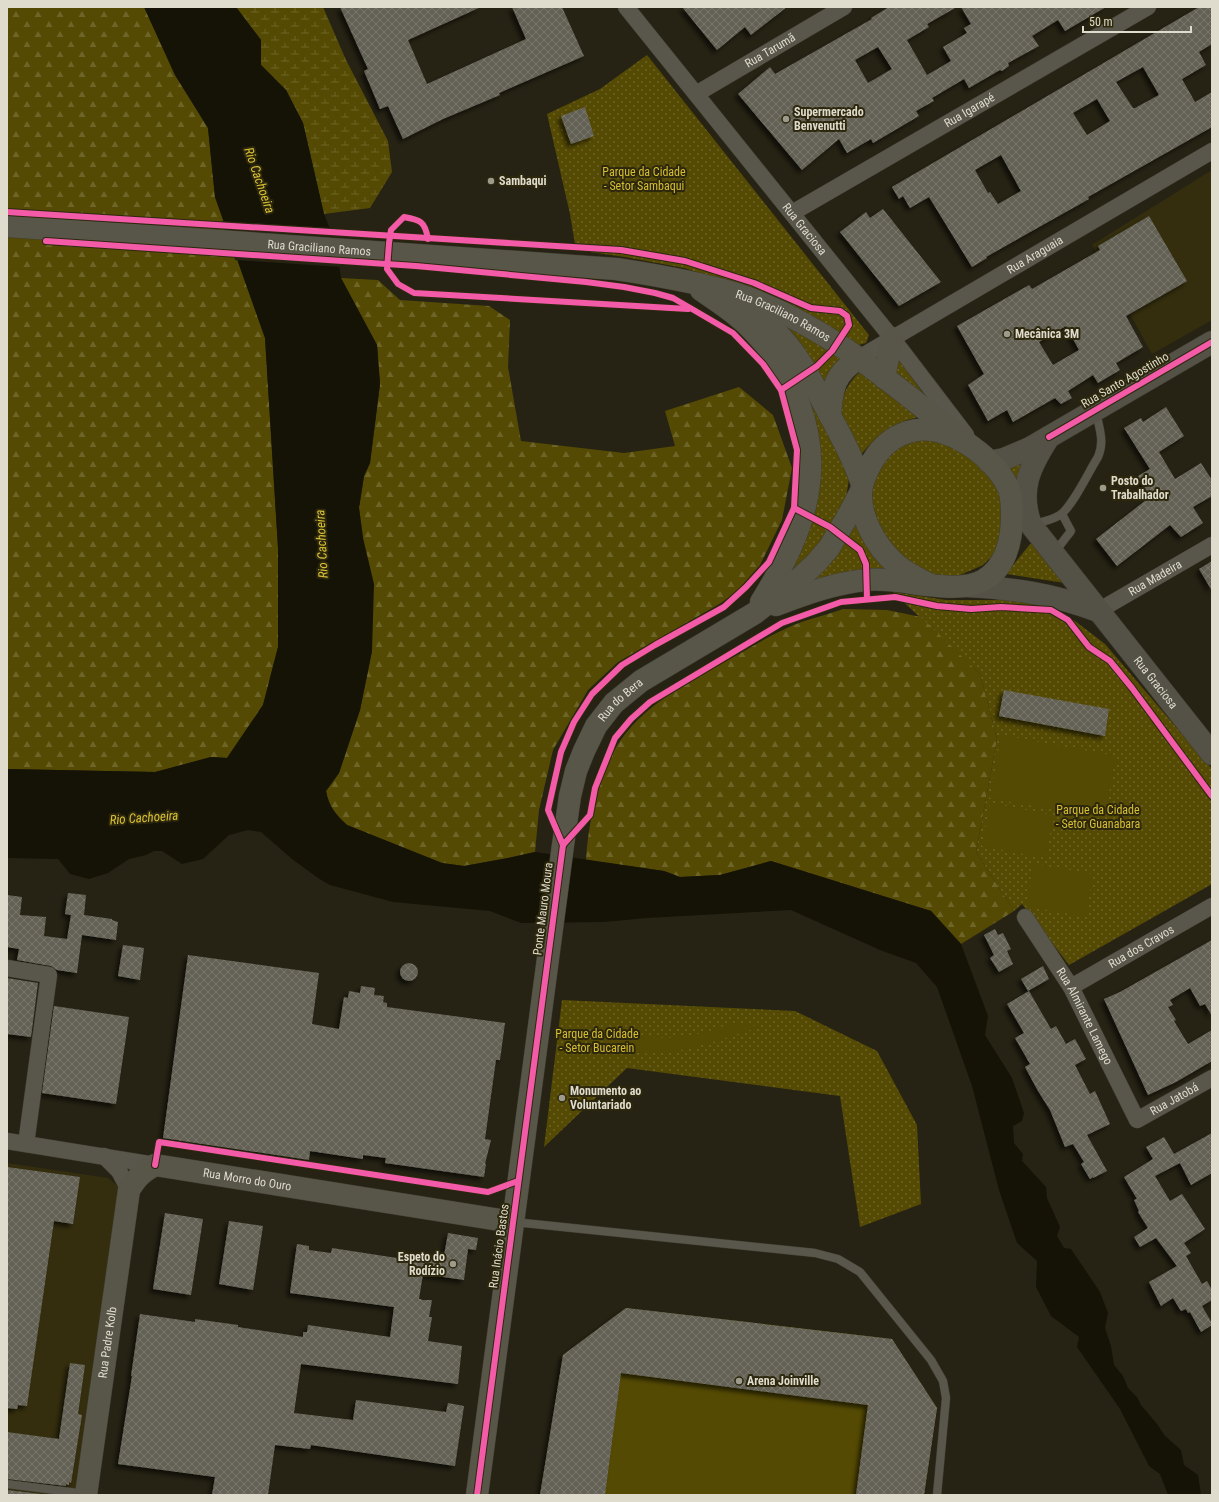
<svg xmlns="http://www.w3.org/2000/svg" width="1219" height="1502" viewBox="0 0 1219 1502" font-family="'Roboto Condensed',sans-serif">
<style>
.built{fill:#342e0e}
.grass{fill:url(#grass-dots)}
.forest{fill:url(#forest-firs)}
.wetland{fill:url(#wetland-marsh)}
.garden{fill:#554a03}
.water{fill:#151306}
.pier{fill:#262314}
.building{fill:url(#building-cross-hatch);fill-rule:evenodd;filter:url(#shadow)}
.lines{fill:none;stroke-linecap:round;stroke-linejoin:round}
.lane-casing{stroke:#413e33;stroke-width:9}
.street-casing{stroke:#413e33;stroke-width:17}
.secondary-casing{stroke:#413e33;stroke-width:23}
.primary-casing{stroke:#413e33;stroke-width:23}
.lane{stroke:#59574b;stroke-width:8}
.street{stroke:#59574b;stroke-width:16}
.secondary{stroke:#545246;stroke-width:22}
.primary{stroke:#585648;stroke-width:22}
.cycleway-casing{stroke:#2d280d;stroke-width:8}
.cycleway{stroke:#f35aa7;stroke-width:6}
.poi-dot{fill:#9e9b8c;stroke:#2d280d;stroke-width:1.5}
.labels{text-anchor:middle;stroke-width:4;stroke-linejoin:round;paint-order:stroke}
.street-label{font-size:12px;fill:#dfdccd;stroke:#2d280d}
.poi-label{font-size:12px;font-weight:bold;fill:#dfdccd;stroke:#2d280d;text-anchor:start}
.park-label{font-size:12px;fill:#d7bf31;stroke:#2d280d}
.water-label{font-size:13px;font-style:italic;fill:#dac235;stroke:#2d280d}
</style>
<defs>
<pattern id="grass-dots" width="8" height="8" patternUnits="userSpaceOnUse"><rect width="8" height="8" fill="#554a03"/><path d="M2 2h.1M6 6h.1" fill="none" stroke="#6d6427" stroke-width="1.8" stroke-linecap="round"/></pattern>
<pattern id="forest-firs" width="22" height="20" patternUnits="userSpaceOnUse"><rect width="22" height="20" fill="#554a03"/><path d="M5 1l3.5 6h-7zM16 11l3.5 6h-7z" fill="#6d6427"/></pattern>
<pattern id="wetland-marsh" width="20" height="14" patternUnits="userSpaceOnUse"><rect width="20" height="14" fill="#554a03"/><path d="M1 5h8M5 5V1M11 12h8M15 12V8" fill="none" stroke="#6d6427"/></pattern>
<pattern id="building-cross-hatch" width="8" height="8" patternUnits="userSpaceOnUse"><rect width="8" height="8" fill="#636154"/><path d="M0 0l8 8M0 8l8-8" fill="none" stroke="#79776b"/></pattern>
<filter id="shadow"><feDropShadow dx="-3.5" dy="3.5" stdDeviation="2" flood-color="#0009"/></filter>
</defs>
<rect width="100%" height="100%" fill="#262314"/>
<g class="built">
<polygon points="1212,170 1212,320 1152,354 1092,245"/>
<polygon points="7,1163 108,1178 119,1187 77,1495 7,1495"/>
</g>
<g class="grass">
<polygon points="647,55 869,335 866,343 855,346 711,277 684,268 625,257 576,250 570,214 547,114 600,89"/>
<polygon points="781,325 793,329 848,360 828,388"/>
<polygon points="893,351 925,396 892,369"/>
<path d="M861,371l57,46c-14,4 -27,8 -38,18 -8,6 -14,14 -20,21l-18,-38c-3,-19 5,-35 19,-47z"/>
<polygon points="808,384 849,479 846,498 813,556 782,582 819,437 810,401 803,387"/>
<polygon points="922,436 967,448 1005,499 1001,547 983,565 958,576 932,576 909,566 881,539 871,516 870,490 880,465 898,446"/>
<polygon points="1029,456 1017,486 1004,468"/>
<polygon points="858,516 891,571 795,590"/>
<polygon points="1030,544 1033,544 1065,583 1006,574"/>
<polygon points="893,592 946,600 1020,600 1051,610 1075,621 1105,644 1212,769 1212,884 1069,965 1022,904 1014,911 976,852 997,739 980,674"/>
<polygon points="562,1000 795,1011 877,1051 917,1125 921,1204 860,1227 840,1096 627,1068 544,1147"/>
</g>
<g class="forest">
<polygon points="7,7 144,7 175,75 208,128 215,197 265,338 278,548 278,647 263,705 227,758 211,757 156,772 7,769"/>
<path d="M341,278l37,2 22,20 89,6 21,14 -2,47 13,74 103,12 51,-7 -10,-35 74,-24 34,28 19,53 -10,52 -22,45 -22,25 -17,13 -103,59 -30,28 -35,60 -14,60 -4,42 -27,6 -44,8 -22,-3 -95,-38c-11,-10 -18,-18 -21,-34l13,-18 21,-63 12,-59 -9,-113 -4,-30 5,-32 6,-13 10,-79 -3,-39z"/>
<path d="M843,609l44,1 34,7 59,57 17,65 -21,113 38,59 -53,33 -30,-33 -160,-50 -51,14 -40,2 -16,-6 -78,-11c2,-35 11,-80 29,-111 26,-44 74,-67 117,-91 18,-10 35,-21 53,-29 18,-9 39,-13 58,-20z"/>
</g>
<polygon class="wetland" points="236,7 323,7 346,60 388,141 392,172 370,208 324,214 303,123 286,90 261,65 261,40"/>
<g class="garden">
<polygon points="1001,735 1116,756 1104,819 990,798"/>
<polygon points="990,803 1053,815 1046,858 982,846"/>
<polygon points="1033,864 1093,874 1086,917 1026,906"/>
<path d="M736,1022l24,5c-39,12 -78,28 -120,26 -14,-1 -28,-4 -42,-8l12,-9 60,2 33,-5z"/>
<polygon points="626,1308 892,1339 937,1408 924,1495 540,1495 563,1355"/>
</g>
<path class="water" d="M144,7h92l25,33v25l25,25 17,33 21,91 12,30 5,34 36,67 3,39 -10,79 -6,13 -5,32 4,30 11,46 -2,67 -12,59 -21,63 -13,18c3,16 10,24 21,34l95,38 22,3 44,-8 27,-6 129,19 16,6 40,-2 51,-14 160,50 30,33 27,72 -3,19 27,43 12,35 -2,8 -9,5 1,17 9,11 -1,7 24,26 1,11 13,29 -3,9 7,12 7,1 29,43 8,21 -3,15 6,18 3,19 9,11 5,12 9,9 4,8 16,19 8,12 16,14 3,15 14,10 3,20h-33l-8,-21 -11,-8 -29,-57 -43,-62 2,-10 -28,-21 -15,-29 1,-26 -20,-18 -18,-53 -27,-104 -35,-99 -21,-24 -36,-13 -89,-40 -144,8 -43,4 -83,1 -31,-12 -97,-9 -63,-17 -12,-7 -26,-19 -31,-27 -13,-2 -19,5 -26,24 -21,5 -20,-13h-8l-8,4 -17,4 -21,14 -19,6 -19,-5 -12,-15 -51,-1v-89l148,3 56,-15 16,1 36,-53 15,-58v-99l-13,-210 -50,-141 -7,-69 -33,-53z"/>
<polygon class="pier" points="222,221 332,228 338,244 342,267 235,260"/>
<g class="building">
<polygon points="340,7 481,7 408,40 427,84 526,39 512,7 562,7 584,56 499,93 500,95 443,119 403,139 388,106 380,109 364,71 368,69"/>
<polygon points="682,7 787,7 751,35 745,27 717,50"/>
<path d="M889,7h68l-30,17 2,3 -22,13 20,35 24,-14 -8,-14 24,-14 -3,-5 7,-4 -10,-17h145l-41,24 -7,-11 -26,16 7,10 -31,17 1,3 -7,5 -2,-1 -31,18 -5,-9 -32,19 2,3 -18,10 3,5 -46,27 -2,-4 -24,14 -8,-14 -37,31 -64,-76 32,-27 5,7 97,-55 -1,-1zM878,47l14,22 -24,14 -13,-23z"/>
<path d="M1199,7h13v37l-13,8 7,13 -24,14 13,23 17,-10v35l-124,70 1,2 -103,58 1,1 -15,9 -43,-70 -19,11 -7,-12 -4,3 -7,-12zM1143,67l16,28 -24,13h-2l-17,-26zM1097,99l13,22 -23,14 -14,-22zM1001,155l20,36 -23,13 -8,-12 -2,1 -13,-23z"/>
<polygon points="585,107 594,136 571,144 561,116"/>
<polygon points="883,209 941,282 899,306 840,232 866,212 870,218"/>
<path d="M1149,216l38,65 -61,35 17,31 -27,16 4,7 -22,13 -5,-8 -25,16 4,7 -11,6 -6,-6 -42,24 -6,-12 -19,11 -20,-36 16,-11 -27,-48 72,-41 3,4 68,-39 -2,-4zM1066,326l13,24 -26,15 -14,-23z"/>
<polygon points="1166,407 1184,436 1159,452 1175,479 1201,463 1212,480 1212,496 1193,507 1203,523 1181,537 1170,525 1117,566 1096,539 1150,497 1138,476 1150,469 1124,428 1141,418 1143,422"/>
<polygon points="1212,561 1212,591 1199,569"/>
<polygon points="1004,690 1109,709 1105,736 999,716"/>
<polygon points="68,893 86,895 84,915 112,919 112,920 118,922 116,940 82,935 77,973 57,970 51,966 17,960 19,949 7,947 7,895 22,897 20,915 46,917 44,936 67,939 71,915 65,914"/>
<polygon points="995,929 998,935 1003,933 1011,949 1007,951 1013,964 999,972 990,958 994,955 984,935"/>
<polygon points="1212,940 1212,1016 1205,1004 1200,1006 1190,988 1170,1000 1173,1005 1168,1007 1176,1020 1174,1021 1188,1044 1212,1030 1212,1061 1176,1082 1148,1095 1104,999 1120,992"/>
<polygon points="123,945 144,948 140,980 118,976"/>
<polygon points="188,955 319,973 312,1024 339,1029 344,997 348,998 349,991 360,993 361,986 375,988 374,995 384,996 383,1002 387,1003 387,1007 505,1023 500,1060 496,1060 485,1139 491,1140 485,1164 486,1164 484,1177 385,1163 386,1158 363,1155 363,1159 310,1151 309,1160 163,1138"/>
<circle cx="409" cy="972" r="9"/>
<polygon points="1043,966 1049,979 1028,991 1021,979"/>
<polygon points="7,978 38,983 31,1037 7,1034"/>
<polygon points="1029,991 1051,1029 1056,1026 1066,1044 1075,1039 1086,1059 1075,1065 1090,1094 1095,1091 1110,1124 1087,1135 1107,1171 1093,1178 1093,1177 1090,1179 1081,1164 1084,1162 1073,1144 1065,1147 1050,1110 1038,1091 1025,1067 1030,1064 1015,1038 1024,1033 1007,1004"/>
<polygon points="54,1006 129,1017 116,1104 42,1093"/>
<polygon points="1212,1133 1212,1173 1191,1185 1180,1163 1155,1176 1170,1201 1182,1194 1205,1229 1184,1243 1191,1253 1186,1256 1202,1284 1207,1281 1212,1290 1212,1300 1202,1306 1212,1323 1212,1325 1201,1332 1190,1312 1188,1313 1186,1309 1181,1311 1173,1298 1161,1306 1149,1282 1177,1266 1156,1238 1140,1247 1134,1237 1148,1228 1138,1212 1139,1211 1134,1200 1137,1199 1124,1177 1153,1159 1146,1147 1164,1137 1174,1154"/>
<polygon points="7,1167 80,1177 73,1224 54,1221 27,1406 18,1405 17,1409 7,1408"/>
<polygon points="165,1213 203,1219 191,1295 153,1289"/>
<polygon points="229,1221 263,1226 253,1290 219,1284"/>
<polygon points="448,1233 478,1238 476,1250 468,1249 464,1280 423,1274 419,1299 422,1299 421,1300 432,1300 429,1317 432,1317 428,1341 462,1346 458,1384 301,1364 294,1413 353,1420 356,1400 446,1412 448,1403 464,1406 455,1466 311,1445 310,1449 275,1445 268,1495 212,1495 215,1477 118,1464 132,1376 131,1376 140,1314 195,1322 195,1319 238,1325 238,1327 303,1337 303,1332 307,1332 308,1325 390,1337 394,1307 290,1293 297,1244 309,1246 309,1250 331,1253 332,1248 397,1258 398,1254 443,1261"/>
<polygon points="626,1308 892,1339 937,1408 924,1495 856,1495 868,1405 621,1373 605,1495 540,1495 563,1355"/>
<polygon points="70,1363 85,1365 78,1414 82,1415 71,1483 69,1482 69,1485 66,1484 66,1486 7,1479 7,1432 59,1439"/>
<polygon points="7,1490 50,1495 7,1495"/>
</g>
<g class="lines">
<g class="lane-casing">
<g id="lane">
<path d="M1034,524c8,-2 18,-4 26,-9 13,-9 29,-44 38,-58 7,-16 1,-29 -2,-45"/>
<polyline points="1054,553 1071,531 1062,514"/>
<polyline points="514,1222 815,1253 838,1259 860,1272 931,1360 943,1381 946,1398 937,1495"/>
<polyline points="7,1484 86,1494"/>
</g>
</g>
<g class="street-casing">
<g id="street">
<path id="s1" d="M626,7l266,331 74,97"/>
<path id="s2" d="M696,94l148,-87"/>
<path id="s3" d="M792,213l356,-206"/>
<path id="s4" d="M859,358l353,-207"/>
<path id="s5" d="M1098,611l114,-66"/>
<path id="s6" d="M1025,917l46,70 66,133 75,-42"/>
<polyline points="7,968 49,975 26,1144"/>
<path id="s7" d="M1071,987l141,-81"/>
<polyline points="7,1141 155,1165"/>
<polyline points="104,1156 119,1171 129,1190"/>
</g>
</g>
<g class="secondary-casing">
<g id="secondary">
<path id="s8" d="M1049,437c-19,29 -31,53 -18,88l181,229"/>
<polyline points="989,462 1004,459 1030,448 1212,342"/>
<path d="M965,586c47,2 88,8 133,25"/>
</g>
</g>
<g class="primary-casing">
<g id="primary">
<path id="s9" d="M7,226l609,43c28,4 55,9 83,15 15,4 30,7 44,12 88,31 157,94 229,151"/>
<path d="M701,290c19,13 39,26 54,43 39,41 63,102 53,158 -6,40 -26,77 -47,111"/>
<path d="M743,308c11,6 22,12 30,21 24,22 39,52 54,81 13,24 26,48 35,74"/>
<polyline points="884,378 892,338"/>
<path d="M830,416c2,-28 4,-42 29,-58"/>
<path d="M776,605c29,-11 59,-22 90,-25 34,-4 88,17 118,0 23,-14 28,-40 28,-65 0,-9 0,-19 -4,-28 -15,-32 -64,-67 -100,-55 -16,5 -28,16 -36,30 -4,7 -8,16 -10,24 -5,29 14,61 35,79 10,9 22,14 34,20"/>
<path id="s10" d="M86,1495l43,-305c8,-13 13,-18 26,-25l358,57"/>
<path id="s11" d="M477,1495l86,-650 7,-49 6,-25 8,-20 12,-25 18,-23 27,-22 114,-68 45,-35 16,-15 13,-15 20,-34 12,-23"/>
</g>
</g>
<use href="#lane" class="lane"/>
<use href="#street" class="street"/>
<use href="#secondary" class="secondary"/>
<use href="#primary" class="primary"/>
<g class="cycleway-casing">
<g id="cycleway">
<polyline points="7,212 621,250 685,261 754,283 811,308 840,311 847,316 849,325 832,351 817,366 781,390"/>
<path d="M428,239c-3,-18 -8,-19 -24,-22l-13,13 -2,13 -2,26 11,15 16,9 274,16"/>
<polyline points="46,241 416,266 586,282 624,287 655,293 673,298 692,309 733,333 763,364 781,390 797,450 794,508 769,562 746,587 724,607 655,645 622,665 592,694 574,722 561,752 548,810 563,845"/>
<polyline points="1049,437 1212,342"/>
<polyline points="794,508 830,527 860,550 866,564 867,599"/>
<polyline points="563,845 590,815 595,788 615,738 631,719 650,702 782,623 841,602 895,597 937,606 971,609 1001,607 1051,610 1068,620 1089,647 1110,661 1132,688 1212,796"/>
<polyline points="155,1165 159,1142 488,1192 518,1181"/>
<polyline points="477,1495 563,845"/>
</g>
</g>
<use href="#cycleway" class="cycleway"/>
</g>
<g class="poi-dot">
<circle cx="786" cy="119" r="4"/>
<circle cx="491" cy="181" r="4"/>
<circle cx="1007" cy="334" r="4"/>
<circle cx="1103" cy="488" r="4"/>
<circle cx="562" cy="1098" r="4"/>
<circle cx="453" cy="1264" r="4"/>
<circle cx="739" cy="1381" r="4"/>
</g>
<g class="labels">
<g class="street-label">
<text dy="4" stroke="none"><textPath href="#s2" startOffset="86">Rua Tarumã</textPath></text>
<text dy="4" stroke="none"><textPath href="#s3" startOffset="205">Rua Igarapé</textPath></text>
<text dy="4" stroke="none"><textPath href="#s1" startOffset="285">Rua Graciosa</textPath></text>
<text dy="4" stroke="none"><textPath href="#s9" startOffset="313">Rua Graciliano Ramos</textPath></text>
<text dy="4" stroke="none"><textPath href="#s4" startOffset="204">Rua Araguaia</textPath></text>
<text dy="4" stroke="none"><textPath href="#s9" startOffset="785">Rua Graciliano Ramos</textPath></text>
<text transform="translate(1125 380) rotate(-30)" y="4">Rua Santo Agostinho</text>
<text dy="4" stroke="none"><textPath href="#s5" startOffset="66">Rua Madeira</textPath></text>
<text dy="4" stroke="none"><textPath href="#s8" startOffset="295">Rua Graciosa</textPath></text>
<text dy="4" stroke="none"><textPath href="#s11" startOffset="816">Rua do Bera</textPath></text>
<text transform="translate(543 909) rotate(-83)" y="4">Ponte Mauro Moura</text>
<text dy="4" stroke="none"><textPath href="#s7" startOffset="81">Rua dos Cravos</textPath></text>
<text dy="4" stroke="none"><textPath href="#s6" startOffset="116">Rua Almirante Lamego</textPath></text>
<text dy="4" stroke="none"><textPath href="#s6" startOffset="275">Rua Jatobá</textPath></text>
<text dy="4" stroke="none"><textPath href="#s10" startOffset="438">Rua Morro do Ouro</textPath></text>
<text transform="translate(499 1246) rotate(-82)" y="4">Rua Inácio Bastos</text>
<text dy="4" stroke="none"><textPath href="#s10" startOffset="154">Rua Padre Kolb</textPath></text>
</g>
<g class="poi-label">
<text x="794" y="116">Supermercado<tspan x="794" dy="14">Benvenutti</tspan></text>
<text x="499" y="185">Sambaqui</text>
<text x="1015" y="338">Mecânica 3M</text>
<text x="1111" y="485">Posto do<tspan x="1111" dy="14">Trabalhador</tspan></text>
<text x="570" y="1095">Monumento ao<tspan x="570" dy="14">Voluntariado</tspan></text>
<text x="445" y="1261" text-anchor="end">Espeto do<tspan x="445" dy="14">Rodízio</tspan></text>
<text x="747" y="1385">Arena Joinville</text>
</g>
<g class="park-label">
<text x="644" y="176">Parque da Cidade<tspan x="644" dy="14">- Setor Sambaqui</tspan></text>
<text x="1098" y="814">Parque da Cidade<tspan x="1098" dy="14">- Setor Guanabara</tspan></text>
<text x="597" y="1038">Parque da Cidade<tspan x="597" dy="14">- Setor Bucarein</tspan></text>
</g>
<g class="water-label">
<text transform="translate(260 180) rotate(71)" y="5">Rio Cachoeira</text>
<text transform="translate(321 544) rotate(-93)" y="5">Rio Cachoeira</text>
<text transform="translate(144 817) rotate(-4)" y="5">Rio Cachoeira</text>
</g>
</g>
<rect width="1219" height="1502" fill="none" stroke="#dfdccd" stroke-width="16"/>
<path d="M1083 26v6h108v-6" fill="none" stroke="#dfdccd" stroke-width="2"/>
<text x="1089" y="26" font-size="12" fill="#dfdccd" stroke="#2d280d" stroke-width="3" paint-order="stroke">50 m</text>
</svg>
